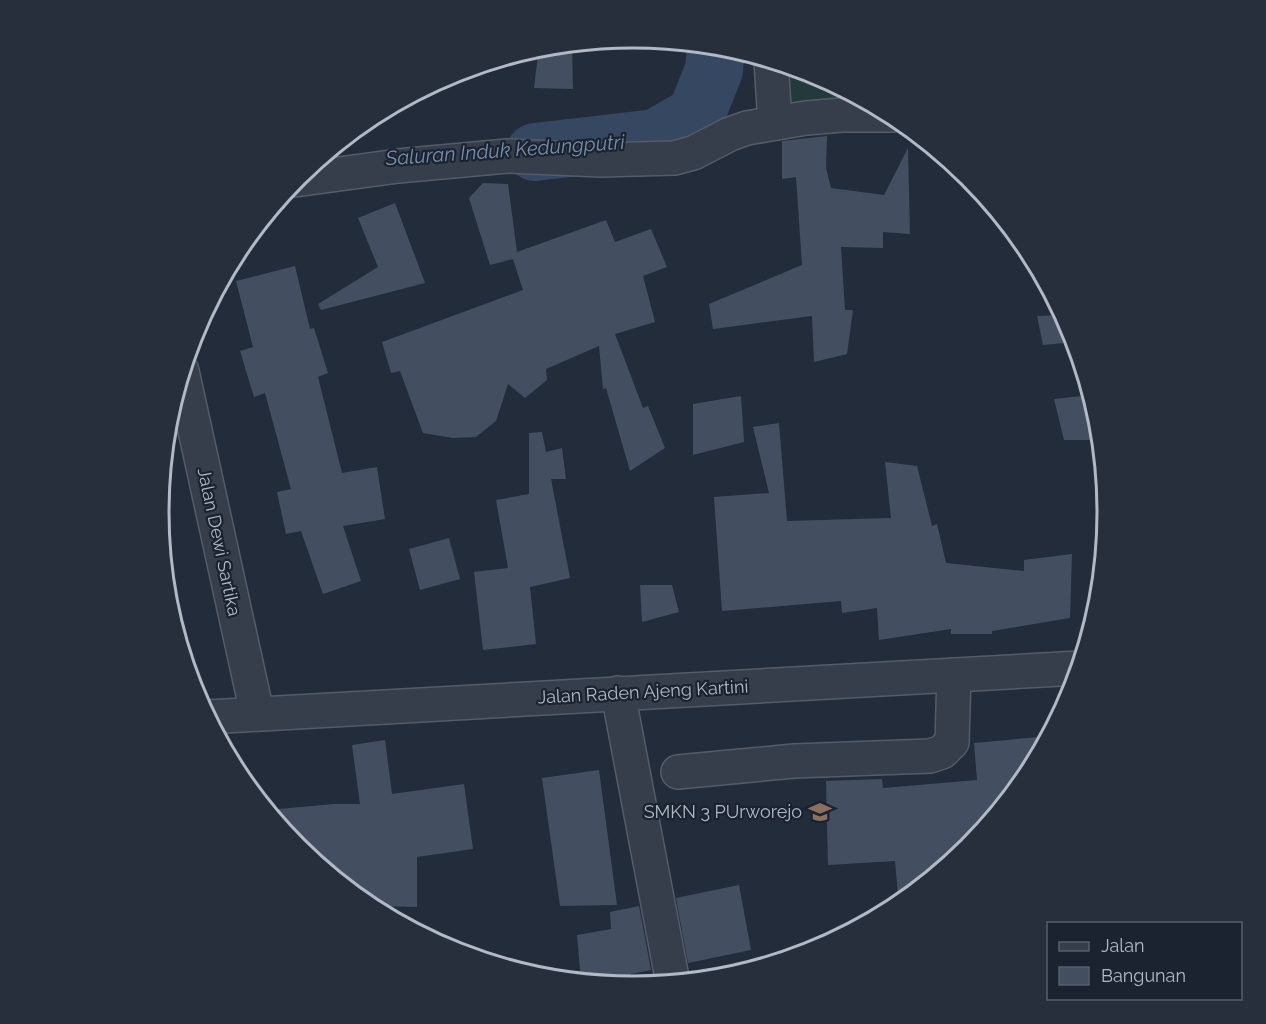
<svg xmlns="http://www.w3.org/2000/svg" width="1266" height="1024" viewBox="0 0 1266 1024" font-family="Raleway,sans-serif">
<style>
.green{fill:#24393c}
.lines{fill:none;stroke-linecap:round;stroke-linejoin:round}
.river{stroke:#364762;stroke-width:58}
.building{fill:#434f60}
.minor-casing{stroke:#545c69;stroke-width:36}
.minor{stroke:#363e4b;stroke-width:33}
.labels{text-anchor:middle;stroke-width:4.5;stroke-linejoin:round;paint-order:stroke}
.street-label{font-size:18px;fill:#b1b9c7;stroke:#1b2330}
.poi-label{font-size:18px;fill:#b1b9c7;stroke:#1b2330;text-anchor:end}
.water-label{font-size:20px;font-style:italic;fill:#798faf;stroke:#1b2330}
.rim{fill:none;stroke:#b1b9c7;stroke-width:3}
</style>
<rect width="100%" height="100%" fill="#222c3b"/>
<polygon class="green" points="774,61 815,74 898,119 775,123"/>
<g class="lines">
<polyline class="river" points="535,152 656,138 696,115 714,70 716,46"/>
</g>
<g class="building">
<polygon points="572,44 573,89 534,88 539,47"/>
<polygon points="827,136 826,168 831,188 884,195 908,148 910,234 883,232 883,248 841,247 845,310 853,310 847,354 814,362 812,316 713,329 709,304 802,265 796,177 782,179 782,141"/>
<polygon points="483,183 508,184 517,252 606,220 615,242 651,229 667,267 643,276 655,322 615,334 643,408 648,406 665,448 630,471 606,388 603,389 599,346 546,369 547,380 525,398 508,384 496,421 476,437 453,438 423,433 400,371 391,373 382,342 523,290 513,259 490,265 469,198"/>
<polygon points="395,203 425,283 321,310 318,304 378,267 358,218"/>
<polygon points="295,266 310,329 314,328 328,373 318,377 342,473 377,467 385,519 343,526 361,581 323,594 301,531 286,534 277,492 291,489 265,393 254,397 240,351 253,347 236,281"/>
<polygon points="1063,315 1075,342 1043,345 1037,316"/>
<polygon points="1091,395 1098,420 1100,440 1064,440 1054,399"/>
<polygon points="741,396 744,442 693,455 693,404"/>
<polygon points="779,423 787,521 891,518 885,462 917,466 932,526 937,524 946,563 1024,571 1024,560 1072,554 1070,618 992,631 992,634 951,634 951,629 879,640 877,608 842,613 841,601 722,611 714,497 769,493 753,427"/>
<polygon points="542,432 546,452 562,448 566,479 551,479 570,578 530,587 536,644 483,650 474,572 508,568 496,500 529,494 529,433"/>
<polygon points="449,538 460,579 420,590 409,549"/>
<polygon points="640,585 672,585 679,612 642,622"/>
<polygon points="1049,736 1027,776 968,848 899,905 895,861 828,865 826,781 882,779 883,788 977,780 974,743"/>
<polygon points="385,740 392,794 464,784 473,849 417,857 417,907 369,906 297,847 267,810 334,804 360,804 352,745"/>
<polygon points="599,770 617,905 560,906 542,778"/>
<polygon points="739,885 751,950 688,963 676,898"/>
<polygon points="639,906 651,970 631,974 633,986 581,981 577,935 611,929 610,912"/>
</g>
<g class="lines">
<g class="minor-casing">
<g id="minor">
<polyline points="771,61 775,123"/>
<polyline points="295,180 398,166 507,156 601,160 674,158 693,153 730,134 747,128 806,118 842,115 892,115"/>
<polyline points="182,371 257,713"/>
<polyline points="618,693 673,983"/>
<polyline points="207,717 1079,668"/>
<polyline points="678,772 794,761 930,756 942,752 952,742 954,675"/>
</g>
</g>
<use href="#minor" class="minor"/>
</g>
<defs>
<g id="school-bare" transform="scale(1.8)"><path d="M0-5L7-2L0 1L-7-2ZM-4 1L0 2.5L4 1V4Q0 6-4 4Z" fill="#8d6e63" stroke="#1b2330" stroke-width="2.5" paint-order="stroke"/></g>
</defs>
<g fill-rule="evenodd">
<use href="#school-bare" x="820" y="812"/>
</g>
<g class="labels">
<g class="street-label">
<text transform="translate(219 542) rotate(78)" y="6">Jalan Dewi Sartika</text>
<text transform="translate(643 692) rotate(-3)" y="6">Jalan Raden Ajeng Kartini</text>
</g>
<g class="poi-label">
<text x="802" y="818">SMKN 3 PUrworejo</text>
</g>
<g class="water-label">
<text transform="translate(505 150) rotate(-4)" y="7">Saluran Induk Kedungputri</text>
</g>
</g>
<path d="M0 0H1266V1024H0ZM169 512a464 464 0 1 1 928 0a464 464 0 1 1-928 0Z" fill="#272f3c" fill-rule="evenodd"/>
<path class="rim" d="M169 512a464 464 0 1 1 928 0a464 464 0 1 1-928 0Z"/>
<rect x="1047" y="922" width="195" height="78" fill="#1b2330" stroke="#575f6c" stroke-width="1.5"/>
<rect x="1059" y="942" width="30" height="9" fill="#363e4b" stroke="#575f6c" stroke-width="1.5"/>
<text x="1101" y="952" font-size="18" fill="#b1b9c7">Jalan</text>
<rect x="1059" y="967" width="30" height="18" fill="#434f60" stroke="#575f6c" stroke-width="1.5"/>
<text x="1101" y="982" font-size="18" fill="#b1b9c7">Bangunan</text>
</svg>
